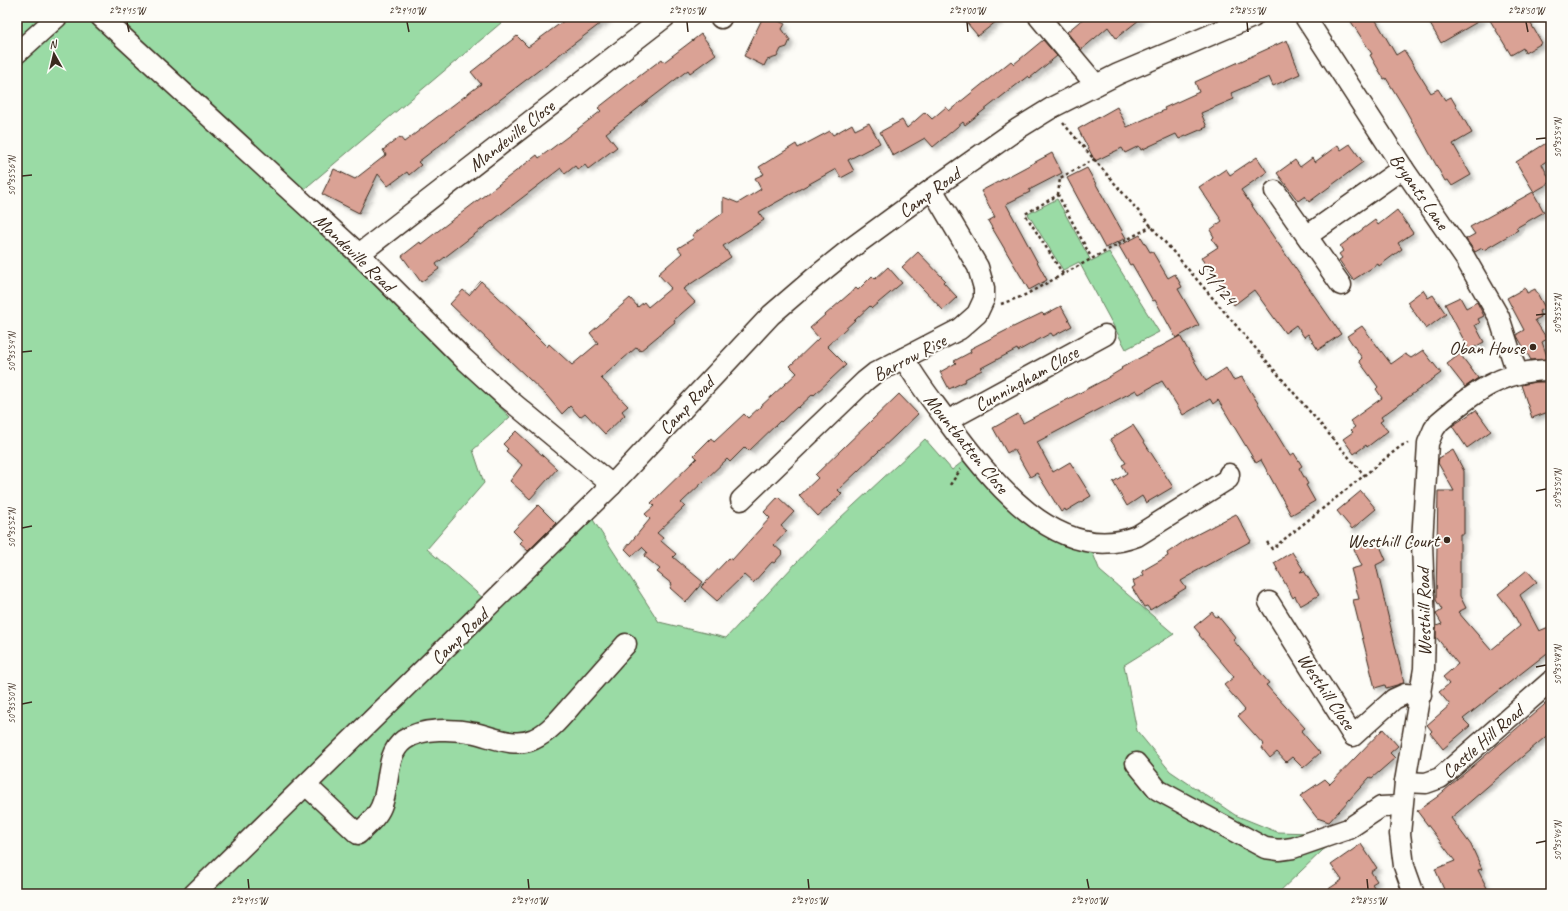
<svg xmlns="http://www.w3.org/2000/svg" width="1568" height="911" viewBox="0 0 1568 911" font-family="Caveat,sans-serif">
<style>
.green{fill:#9adba5;stroke:#6a8262}
.building{fill:#daa295;stroke:#3b2a1e;filter:url(#shadow)}
.lines{fill:none;stroke-linecap:round;stroke-linejoin:round}
.minor-casing{stroke:#3b2a1e;stroke-width:23}
.path{stroke:#3b2a1e;stroke-width:2.5;stroke-dasharray:3 3;stroke-linecap:butt}
.minor{stroke:#fdfcf7;stroke-width:20}
.ticks{fill:none;stroke:#3b2a1e;stroke-width:1.5}
.poi-dot{fill:#3b2a1e;stroke:#fdfcf7;stroke-width:1.5}
.labels{text-anchor:middle;stroke-width:4;stroke-linejoin:round;paint-order:stroke}
.street-label{font-size:19px;fill:#3b2a1e;stroke:#fdfcf7}
.poi-label{font-size:19px;fill:#3b2a1e;stroke:#fdfcf7;text-anchor:end}
.neatline{fill:none;stroke:#3b2a1e;stroke-width:1.5}
.ticks-label{font-size:10px;text-anchor:middle;fill:#3b2a1e}
</style>
<defs>
<filter id="shadow"><feDropShadow dx="3.5" dy="3.5" stdDeviation="2" flood-color="#0004"/></filter>
</defs>
<rect width="100%" height="100%" fill="#fdfcf7"/>
<filter id="ink" filterUnits="userSpaceOnUse"><feTurbulence type="fractalNoise" baseFrequency=".025" numOctaves="2"/><feDisplacementMap in="SourceGraphic" scale="8" xChannelSelector="R" yChannelSelector="G"/><feConvolveMatrix kernelMatrix="1 2 1 2 8 2 1 2 1" color-interpolation-filters="sRGB"/></filter>
<g filter="url(#ink)">
<g class="green">
<polygon points="17,17 508,17 289,202 510,417 473,450 484,483 427,549 484,599 588,512 659,622 726,638 825,532 925,439 952,470 966,459 1090,546 1100,571 1174,634 1124,665 1137,731 1170,771 1235,815 1277,832 1350,834 1323,850 1277,894 17,894"/>
<polygon points="1057,199 1091,261 1109,252 1159,332 1126,349 1079,262 1063,270 1028,214"/>
</g>
<g class="building">
<polygon points="569,17 609,17 418,162 421,165 409,175 407,172 388,186 378,174 359,213 322,194 334,169 355,179 386,155 383,150 400,137 404,142 481,84 471,72 517,36 528,47"/>
<polygon points="763,17 770,17 785,24 782,29 790,40 787,47 781,49 777,57 767,60 764,66 744,56"/>
<polygon points="962,17 1002,17 978,36"/>
<polygon points="1085,17 1143,17 1116,38 1108,27 1081,50 1067,32"/>
<polygon points="1348,17 1374,17 1396,55 1404,50 1431,93 1438,89 1445,100 1451,97 1472,133 1453,144 1471,175 1452,186 1448,180 1445,181 1405,109 1386,78 1384,79 1370,55 1372,54"/>
<polygon points="1426,17 1486,17 1441,43"/>
<polygon points="1488,17 1527,17 1542,43 1525,53 1523,48 1511,55"/>
<polygon points="701,34 716,54 690,73 688,70 606,133 617,147 588,169 585,165 578,170 575,166 565,174 561,168 436,264 439,269 421,282 402,256 420,242 421,244 537,155 539,158 575,131 601,111 598,108 630,83 662,59 664,62"/>
<polygon points="1043,40 1057,56 1030,78 1028,76 965,125 963,122 933,147 925,138 893,156 880,132 902,120 907,128 925,112 932,119 946,107 949,111 1011,61 1014,64"/>
<polygon points="1287,40 1300,74 1273,86 1269,77 1231,93 1234,99 1201,113 1207,127 1179,139 1176,134 1141,150 1139,146 1125,153 1122,148 1095,161 1078,129 1117,107 1127,127 1165,110 1164,108 1199,92 1195,82"/>
<polygon points="869,123 880,143 848,160 854,171 841,178 836,169 759,212 764,220 723,246 731,257 683,289 695,302 674,320 675,322 640,351 637,347 601,378 628,406 622,411 625,415 605,434 585,413 580,417 570,406 562,414 547,396 450,304 463,290 469,295 481,281 527,324 525,325 547,347 549,344 572,365 598,343 590,333 630,298 638,307 644,302 648,307 671,288 658,274 682,253 678,248 694,238 692,235 723,213 723,197 738,203 761,189 755,178 764,174 759,167 796,144 798,148 830,131 833,135 852,124 855,130"/>
<polygon points="1551,140 1551,158 1542,164 1551,182 1534,192 1516,162"/>
<polygon points="1350,144 1363,162 1309,202 1305,196 1298,201 1277,173 1295,160 1300,167 1312,158 1315,162 1338,145 1341,150"/>
<polygon points="1052,153 1062,173 1029,190 1030,192 1006,204 1047,280 1029,290 988,221 995,217 981,191"/>
<polygon points="1257,157 1267,172 1241,190 1341,334 1318,350 1308,334 1304,337 1296,325 1285,333 1254,290 1234,305 1201,258 1218,247 1212,239 1214,237 1210,230 1222,221 1199,187 1226,169 1230,175"/>
<polygon points="1087,168 1126,238 1105,248 1067,178"/>
<polygon points="1533,192 1544,212 1516,228 1518,230 1484,250 1482,248 1475,252 1466,239 1475,234 1470,227"/>
<polygon points="1397,210 1413,233 1398,243 1402,249 1379,266 1378,264 1353,280 1339,260 1342,258 1339,254 1343,251 1340,246 1375,220 1378,225"/>
<polygon points="1140,235 1150,252 1152,251 1168,278 1175,274 1182,287 1178,289 1199,325 1176,338 1155,300 1153,301 1132,264 1130,265 1119,246"/>
<polygon points="918,252 945,280 943,282 957,297 943,310 902,267"/>
<polygon points="888,267 902,283 872,308 870,306 827,346 846,365 814,395 813,394 798,408 797,407 781,422 780,421 749,451 745,447 730,462 727,459 681,503 685,506 657,533 663,538 661,541 676,554 673,557 703,582 686,602 670,588 672,584 657,572 660,569 644,556 647,552 642,547 632,556 625,549 650,519 645,514 654,506 651,503 697,458 694,455 711,438 714,442 744,414 748,418 797,373 790,366 819,338 810,328 856,288 858,290 872,276 875,279"/>
<polygon points="1525,288 1527,293 1535,289 1545,308 1539,311 1541,317 1535,320 1547,339 1542,342 1548,359 1531,360 1517,336 1517,334 1524,330 1507,298"/>
<polygon points="1423,290 1428,298 1433,295 1446,314 1426,329 1407,302"/>
<polygon points="1460,297 1466,308 1477,302 1484,316 1478,319 1480,323 1475,325 1484,342 1469,350 1445,304"/>
<polygon points="1061,306 1072,326 1053,336 1051,333 1018,351 1017,349 981,368 982,370 965,379 966,381 949,389 940,372 956,363 954,361 971,352 970,349 1007,330 1042,313 1044,315"/>
<polygon points="1362,326 1391,364 1405,354 1411,358 1423,350 1441,373 1381,417 1383,420 1380,422 1388,431 1367,447 1366,445 1354,454 1343,439 1353,432 1351,430 1355,427 1350,421 1382,398 1376,389 1378,387 1359,361 1362,358 1347,336"/>
<polygon points="1180,336 1206,381 1226,368 1233,380 1242,377 1290,456 1294,453 1302,466 1299,468 1308,484 1306,485 1315,501 1291,515 1261,460 1256,463 1218,400 1213,404 1210,399 1183,415 1162,381 1139,394 1136,390 1037,442 1053,472 1070,462 1091,496 1066,511 1065,509 1061,512 1037,473 1030,477 1014,449 1007,453 993,428 1018,414 1023,423 1104,380 1122,369 1121,368"/>
<polygon points="1460,354 1478,378 1465,387 1447,364"/>
<polygon points="1535,382 1551,382 1551,411 1532,418 1521,385"/>
<polygon points="899,394 918,414 838,490 842,494 818,516 799,496 818,478 815,475"/>
<polygon points="1476,410 1491,431 1467,448 1452,426"/>
<polygon points="1133,425 1173,487 1146,503 1142,496 1127,506 1113,482 1127,473 1122,465 1126,463 1110,439"/>
<polygon points="516,431 557,469 530,499 510,481 522,465 506,451 508,449 503,444"/>
<polygon points="1453,450 1464,471 1464,534 1460,534 1460,596 1466,608 1458,612 1491,650 1520,626 1511,610 1498,594 1527,570 1537,582 1520,595 1539,631 1551,626 1551,650 1463,719 1470,726 1443,749 1430,733 1432,731 1427,725 1450,705 1439,692 1449,684 1443,677 1458,664 1436,637 1436,626 1442,624 1436,614 1442,610 1436,600 1438,491 1454,491 1438,463 1439,458"/>
<polygon points="1361,491 1376,509 1352,529 1337,511"/>
<polygon points="778,497 794,512 781,526 787,531 774,545 783,553 774,563 772,562 753,583 744,575 717,601 701,587 729,558 732,560 770,518 764,512"/>
<polygon points="538,505 556,523 528,551 519,543 522,540 513,531"/>
<polygon points="1236,514 1251,541 1193,573 1193,574 1181,581 1186,588 1150,610 1147,606 1144,607 1132,588 1135,586 1133,581 1144,575 1142,571 1168,556 1167,553 1186,540"/>
<polygon points="1377,539 1386,560 1376,565 1404,683 1386,688 1385,685 1375,688 1353,600 1359,599 1351,569 1362,566 1354,549"/>
<polygon points="1292,552 1303,569 1300,572 1304,571 1319,595 1300,606 1295,596 1293,598 1274,563"/>
<polygon points="1212,612 1216,617 1218,616 1236,638 1233,640 1269,683 1266,685 1305,728 1301,731 1320,753 1303,768 1292,757 1286,762 1277,752 1270,758 1261,747 1264,745 1238,716 1245,710 1224,685 1234,677 1199,635 1200,634 1194,627"/>
<polygon points="1551,699 1551,732 1451,818 1471,845 1482,869 1478,870 1490,894 1446,894 1435,869 1455,861 1417,811 1437,797"/>
<polygon points="1383,729 1398,746 1390,753 1395,758 1372,778 1370,777 1329,822 1317,818 1300,796 1325,779 1330,784"/>
<polygon points="1361,844 1377,868 1371,872 1377,881 1372,884 1379,894 1321,894 1342,880 1331,865"/>
</g>
<g class="lines">
<g class="minor-casing">
<g id="minor">
<polyline points="101,17 359,254 463,358 507,398 612,485"/>
<polyline points="720,17 721,18"/>
<polyline points="1039,17 1096,85"/>
<polyline points="1305,17 1403,168 1465,258 1499,317 1517,373"/>
<polyline points="17,53 57,17"/>
<polyline points="1275,191 1341,285"/>
<polyline points="1307,236 1403,168"/>
<polyline points="359,254 665,17"/>
<path d="M904,358c12,23 28,42 43,63 41,56 110,147 190,115l91,-57 1,-5"/>
<polyline points="947,421 1105,335"/>
<polyline points="741,500 865,381 875,373 960,329 977,314 984,299 984,288 978,267 932,189"/>
<polyline points="1269,602 1353,736 1394,699 1405,694 1421,695"/>
<polyline points="1136,763 1158,790 1265,848 1279,850 1293,848 1348,829 1381,807 1402,806"/>
<polyline points="1405,782 1426,783 1440,778 1551,681"/>
<path d="M306,785l52,49c8,-8 19,-17 23,-27 10,-22 3,-52 23,-67 18,-13 51,-11 71,-7 20,5 40,15 59,6 18,-8 31,-27 44,-41 16,-18 32,-36 48,-54"/>
<polyline points="194,894 612,485 771,315 814,278 850,249 932,189 1019,128 1053,107 1118,74 1253,17"/>
<path d="M1414,894l-10,-28 -4,-32 5,-52 19,-113 1,-40 -3,-87 6,-99 6,-14 5,-7c35,-30 64,-52 112,-52"/>
</g>
</g>
<g class="path">
<polyline points="1063,123 1364,475"/>
<polyline points="1058,195 1060,178 1095,159"/>
<polyline points="1063,274 1025,214 1058,195 1091,257"/>
<polyline points="1001,304 1023,296 1152,226"/>
<polyline points="950,485 961,469"/>
<polyline points="1267,542 1272,549 1401,446 1408,443"/>
</g>
<use href="#minor" class="minor"/>
</g>
</g>
<path class="ticks" d="M127,22l2,10M407,22l2,10M687,22l1,10M967,22l1,10M1247,22l1,10M1526,22l2,10M1536,139l10,-1M22,176l10,-1M1536,315l10,-1M22,352l10,-1M1536,491l10,-2M22,528l10,-2M1536,667l10,-2M22,704l10,-2M1536,843l10,-2M248,879l1,10M528,879l1,10M808,879l1,10M1087,879l2,10M1367,879l1,10"/>
<g class="poi-dot">
<circle cx="1533" cy="347" r="4"/>
<circle cx="1447" cy="540" r="4"/>
</g>
<g class="labels">
<g class="street-label">
<text transform="translate(511 135) rotate(-38)" y="7">Mandeville Close</text>
<text transform="translate(1420 191) rotate(55)" y="7">Bryants Lane</text>
<text transform="translate(929 192) rotate(-36)" y="7">Camp Road</text>
<text transform="translate(355 252) rotate(44)" y="7">Mandeville Road</text>
<text transform="translate(1218 283) rotate(50)" y="7">S1/124</text>
<text transform="translate(909 357) rotate(-28)" y="7">Barrow Rise</text>
<text transform="translate(1026 378) rotate(-29)" y="7">Cunningham Close</text>
<text transform="translate(686 405) rotate(-47)" y="7">Camp Road</text>
<text transform="translate(967 443) rotate(51)" y="7">Mountbatten Close</text>
<text transform="translate(1423 612) rotate(-91)" y="7">Westhill Road</text>
<text transform="translate(459 636) rotate(-44)" y="7">Camp Road</text>
<text transform="translate(1327 691) rotate(56)" y="7">Westhill Close</text>
<text transform="translate(1482 741) rotate(-41)" y="7">Castle Hill Road</text>
</g>
<g class="poi-label">
<text x="1525" y="354">Oban House</text>
<text x="1439" y="547">Westhill Court</text>
</g>
</g>
<rect width="1568" height="911" fill="none" stroke="#fdfcf7" stroke-width="44"/>
<g transform="translate(54 54) rotate(352)" stroke="#fdfcf7" stroke-width="3" paint-order="stroke">
<path d="M0-3L7 15L0 10L-7 15Z" fill="#3b2a1e"/>
<text y="-6" font-size="11" font-weight="bold" text-anchor="middle" fill="#3b2a1e">N</text>
</g>
<rect x="22" y="22" width="1524" height="867" class="neatline"/>
<g class="ticks-label">
<text x="127" y="14">2°29'15"W</text>
<text x="407" y="14">2°29'10"W</text>
<text x="687" y="14">2°29'05"W</text>
<text x="967" y="14">2°29'00"W</text>
<text x="1247" y="14">2°28'55"W</text>
<text x="1526" y="14">2°28'50"W</text>
<text transform="translate(1557 138) rotate(-90)" y="4">50°35'54"N</text>
<text transform="translate(11 176) rotate(-90)" y="4">50°35'56"N</text>
<text transform="translate(1557 314) rotate(-90)" y="4">50°35'52"N</text>
<text transform="translate(11 352) rotate(-90)" y="4">50°35'54"N</text>
<text transform="translate(1557 489) rotate(-90)" y="4">50°35'50"N</text>
<text transform="translate(11 528) rotate(-90)" y="4">50°35'52"N</text>
<text transform="translate(1557 665) rotate(-90)" y="4">50°35'48"N</text>
<text transform="translate(11 704) rotate(-90)" y="4">50°35'50"N</text>
<text transform="translate(1557 841) rotate(-90)" y="4">50°35'46"N</text>
<text x="249" y="904">2°29'15"W</text>
<text x="529" y="904">2°29'10"W</text>
<text x="809" y="904">2°29'05"W</text>
<text x="1089" y="904">2°29'00"W</text>
<text x="1368" y="904">2°28'55"W</text>
</g>
</svg>
